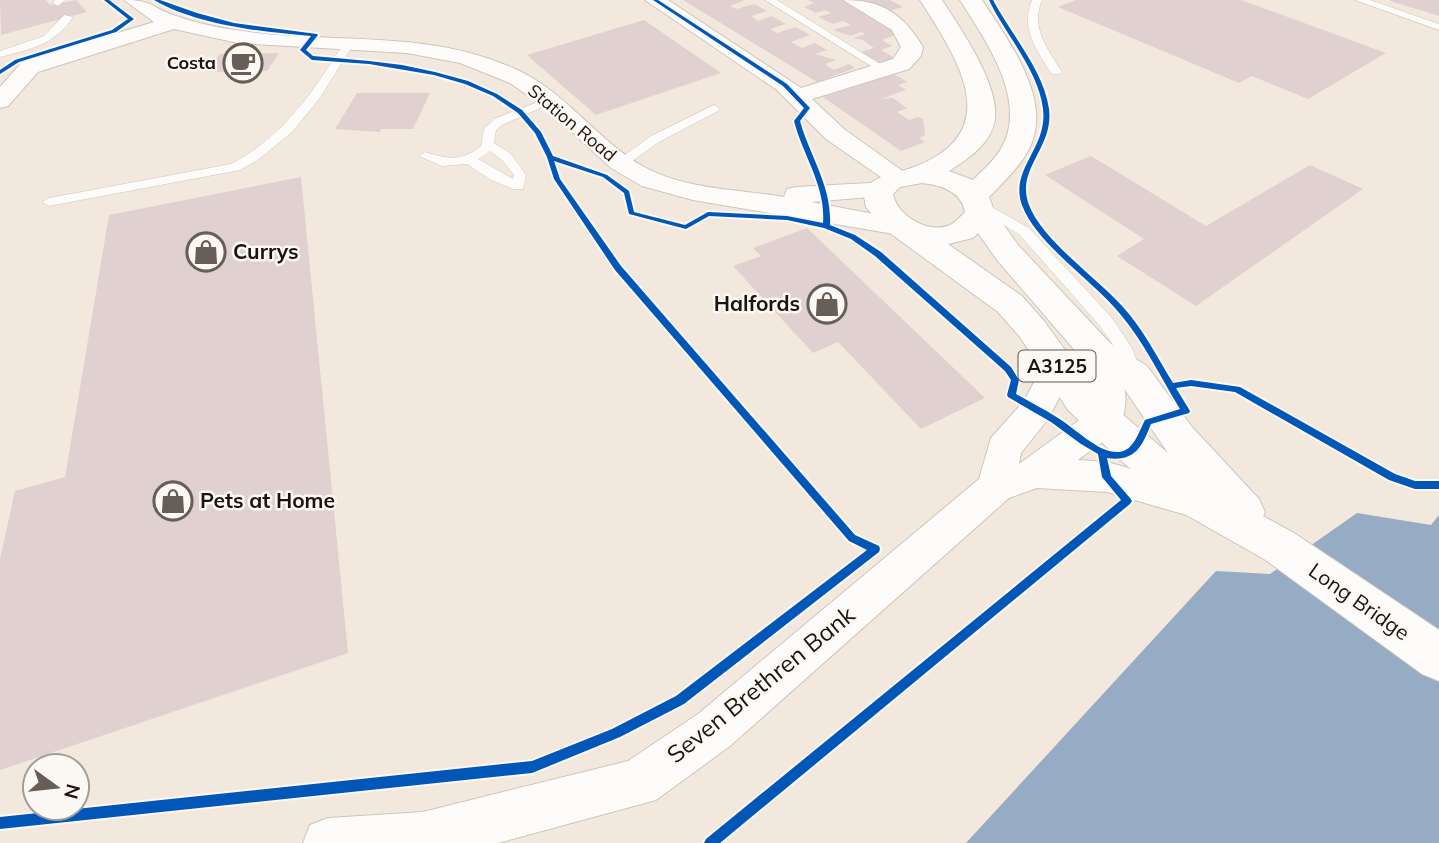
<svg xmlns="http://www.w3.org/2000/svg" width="1439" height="843" viewBox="0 0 1439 843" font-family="Mulish,sans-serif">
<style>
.water{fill:#96abc4}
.building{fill:#e0d0cf}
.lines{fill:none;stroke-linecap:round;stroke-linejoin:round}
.lane-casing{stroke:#cdc5bc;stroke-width:1}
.street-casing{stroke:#cdc5bc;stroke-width:2}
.primary-casing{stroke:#cdc5bc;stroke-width:2}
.lane{fill:#fdfcfa;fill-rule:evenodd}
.street{fill:#fdfcfa;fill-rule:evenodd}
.primary{fill:#fdfcfa;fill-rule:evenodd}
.cycleway-casing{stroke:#fcf8f4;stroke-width:4}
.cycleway{fill:#0057b8;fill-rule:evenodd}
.labels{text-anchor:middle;stroke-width:5;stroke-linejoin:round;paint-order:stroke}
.far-poi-label{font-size:18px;font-weight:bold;fill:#1b140e;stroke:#fcf8f4;text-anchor:end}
.far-street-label{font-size:18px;fill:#1b140e;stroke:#fcf8f4}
.shield{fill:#fcf8f4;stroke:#5e5853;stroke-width:2}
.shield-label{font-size:19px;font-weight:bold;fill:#1b140e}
.poi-label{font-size:21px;font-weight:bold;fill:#1b140e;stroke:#fcf8f4;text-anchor:start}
.street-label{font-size:21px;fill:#1b140e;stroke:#fcf8f4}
.near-street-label{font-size:24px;fill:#1b140e;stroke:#fcf8f4}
</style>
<rect width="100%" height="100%" fill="#f3e8dd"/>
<polygon class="water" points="1357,513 1431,525 1439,515 1439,843 966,843 1216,571 1270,574"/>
<g class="building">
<polygon points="0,0 46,0 50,5 76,0 87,12 1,35"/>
<polygon points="683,0 745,0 730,6 736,9 754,4 767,11 751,16 758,21 772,16 786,24 770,29 777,33 796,27 810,35 791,42 802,48 815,43 827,50 815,54 836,60 825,64 829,67 834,70 849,64 855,68 817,82"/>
<polygon points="808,0 842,0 890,25 895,35 882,40 892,46 881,50 895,58 878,64 861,52 874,48 863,40 853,38 865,34 861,32 851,36 833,30 851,25 843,21 833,24 818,17 831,13 825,10 816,13 804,7 814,3"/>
<polygon points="860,0 890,0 903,7 883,13"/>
<polygon points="1076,0 1241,0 1386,53 1308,99 1252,76 1239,83 1058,7"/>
<polygon points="1439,0 1439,16 1390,1 1390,0"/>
<polygon points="644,20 721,73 596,115 527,55"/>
<polygon points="279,53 267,71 206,72 220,54"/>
<polygon points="894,74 907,82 898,85 906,90 881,99 893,98 907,108 897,112 909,120 918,117 923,119 925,135 919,138 925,142 901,151 823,97"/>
<polygon points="357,93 430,93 413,129 381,129 380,132 335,129"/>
<polygon points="1091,156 1206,226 1310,165 1363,189 1196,306 1117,256 1144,239 1045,175"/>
<polygon points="301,177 348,653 0,770 0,559 15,491 65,477 109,215"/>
<polygon points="807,228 985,398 921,429 838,342 813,353 733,266 761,256 753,248"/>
</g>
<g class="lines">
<g class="lane-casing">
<g id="lane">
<polygon points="55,0 65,0 58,6 53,3"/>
<polygon points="765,0 777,0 888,69 879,71"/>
<path d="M1032,0h10c-12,28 6,49 20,72l-2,2h-8c-15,-23 -32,-46 -20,-74z"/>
<polygon points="1355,0 1370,0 1439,24 1439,30"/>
<path d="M64,15l9,2c-17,27 -44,33 -73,40v-6l44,-15z"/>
<path d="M346,40l9,2 -36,57 -27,33 -33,27 -19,11 -191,36 -7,-4 7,-4 182,-34c55,-29 83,-74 115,-124z"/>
<path d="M546,99l10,2 -54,24 -6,5 -2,13 17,11 15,21 -3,14h-10l-22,-9 -24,-16 -25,2 -23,-10 6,-4c23,7 36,10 56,-6l3,-17 10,-10zM490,151l12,9 12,15 -1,4 -35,-20z"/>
<polygon points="714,105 720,109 718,111 659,142 625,166 614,163 651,136"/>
<polygon points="979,200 1029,228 1112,318 1132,348 1142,375 1140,379 1128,379 1116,349 1100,326 1019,234 974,207 974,201"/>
</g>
</g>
<g class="street-casing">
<g id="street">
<path d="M124,0c29,0 26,7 49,15 20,7 41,12 62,15 93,15 189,-2 278,38 52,22 83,72 131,99 42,23 94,22 140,30l3,-8 9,-2 92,-5 -62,-43 -49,-49 -132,-90h23l133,88 92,-29 8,-12 -9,-17 -49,-30c40,0 60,14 80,47l-2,9 -12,13 -97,30 32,30 67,48 -4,6h-16l3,5 -4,6 -9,2 -70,6 89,17 10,2 4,6 -4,6 -10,2 -207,-35 -51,-14 -31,-18 -65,-60 -36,-25 -50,-20 -53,-10 -169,-10 -64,-14 -136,43 -30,34 -8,2v-21l22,-25 132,-40z"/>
<path d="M1097,340l11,4c15,25 28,65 5,89 -10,10 -24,18 -35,27l29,2 106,30 6,11 -6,11 -13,5 -93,-27 -70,-4 -28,10 -279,248 -74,54 -158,43h-195l7,-18 18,-7 95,-6 205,-51 70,-47 281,-235 12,-41 33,-37 22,-41 12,-4 12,4 5,8 -27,51 -27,34 -2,11 70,-51 1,-25 -9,-36 5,-8z"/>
</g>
</g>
<g class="primary-casing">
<path id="primary" d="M920,0h22c19,29 57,84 53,119 -3,24 -27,40 -46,52l24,9c10,-10 22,-20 29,-33 26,-48 -17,-107 -42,-147h22c25,39 71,98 48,147 -10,20 -26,35 -41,50l6,16 24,33 91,97 37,23 45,61 67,72 6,13 -2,4 31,17 145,97v51l-17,-7 -158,-115 -76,-43 -69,-57 -51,-49 -48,-73 -22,-25 -115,-84 -17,-21 -3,-15c15,-20 30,-17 51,-25 93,-35 44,-108 6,-167zM922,183c19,2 39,8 43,29 -4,4 -9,9 -13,12 -22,12 -55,-8 -59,-30l7,-7zM978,233l19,27 87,101 37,23 47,69 -74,-63 -50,-69 -22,-25 -74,-52 25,-6z"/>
</g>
<use href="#lane" class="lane"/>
<use href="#street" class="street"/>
<use href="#primary" class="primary"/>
<g class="cycleway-casing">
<g id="cycleway">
<polygon points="104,0 109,0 134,19 116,32 19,62 0,74 0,70 15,60 112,30 128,19"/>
<path d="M154,0h6l37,13 37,10 83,11 1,1 -12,15 7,6 56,5 33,4 33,7 33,9 29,13 25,16 19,22 12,24 54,19 22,16 5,21 51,13 23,-13 79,4 36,7c3,-37 -20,-67 -29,-102l10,-13 -21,-22 -130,-86h5l129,84 22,23 1,1 -10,13c10,36 32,65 30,104l25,10 26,17 130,115 8,13 -3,14c14,8 28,15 42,24 17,10 41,36 61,34 15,-1 20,-21 26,-32l35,-11c-19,-31 -35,-65 -59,-94 -27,-34 -85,-71 -99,-110 -13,-36 26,-57 21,-96 -4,-38 -38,-75 -54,-109h4c18,34 51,71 56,109 5,39 -34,60 -20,96 13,35 68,73 94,102 20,22 34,50 50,76l18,-3 49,7 155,87 20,7h24v8h-24l-26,-9 -154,-88 -44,-6 -15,2 14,23 -1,2 -38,11c-9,23 -16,38 -44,34l4,18 19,22 2,3 -2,3 -410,339h-16l2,-4 415,-339 -19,-23 -4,-23 -17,-10 -30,-22 -43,-25 -1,-2 4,-15 -6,-9 -130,-115 -24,-17 -27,-11 -37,-8 -78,-4 -23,13 -57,-15 -5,-21 -21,-16 -49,-16 6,18 61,87 234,269 24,11 1,3 -1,3 -195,152 -64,33 -88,36 -532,56v-12l532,-56 80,-32 64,-33 191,-146 -18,-9 -234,-271 -61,-91 -7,-22 -12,-24 -17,-20 -25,-17 -28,-12 -31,-9 -65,-11 -57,-4 -12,-10 11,-14c-49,-4 -114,-11 -157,-36z"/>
</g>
</g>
<use href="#cycleway" class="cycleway"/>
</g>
<defs>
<g id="cafe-ring" transform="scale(2.0125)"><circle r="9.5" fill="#fcf8f4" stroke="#675e56" stroke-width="1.5"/><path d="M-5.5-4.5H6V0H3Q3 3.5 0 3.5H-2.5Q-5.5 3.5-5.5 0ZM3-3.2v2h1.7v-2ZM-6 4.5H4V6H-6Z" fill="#675e56"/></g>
<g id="shop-ring" transform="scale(2.0125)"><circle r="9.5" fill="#fcf8f4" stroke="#675e56" stroke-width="1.5"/><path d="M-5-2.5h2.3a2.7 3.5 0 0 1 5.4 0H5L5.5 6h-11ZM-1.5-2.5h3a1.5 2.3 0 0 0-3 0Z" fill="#675e56"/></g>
</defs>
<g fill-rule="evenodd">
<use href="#cafe-ring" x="243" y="63"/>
<use href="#shop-ring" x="206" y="252"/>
<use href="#shop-ring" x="827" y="304"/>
<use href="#shop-ring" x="173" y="501"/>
</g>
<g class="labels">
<g class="far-poi-label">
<text x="216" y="69">Costa</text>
</g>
<g class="far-street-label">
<text transform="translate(572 123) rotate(40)" y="6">Station Road</text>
</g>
<rect class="shield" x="1018.5" y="350.5" width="77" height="31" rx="5"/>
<g class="shield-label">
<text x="1057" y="373">A3125</text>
</g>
<g class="poi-label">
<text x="233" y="259">Currys</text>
<text x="800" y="311" text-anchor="end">Halfords</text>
<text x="200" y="508">Pets at Home</text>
</g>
<g class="street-label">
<text transform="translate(1359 602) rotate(35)" y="7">Long Bridge</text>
</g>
<g class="near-street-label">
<text transform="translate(761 685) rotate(-39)" y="8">Seven Brethren Bank</text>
</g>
</g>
<g transform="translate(56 787) rotate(105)"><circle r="33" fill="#fcf8f4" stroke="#a29d98" stroke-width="2"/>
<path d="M0-5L12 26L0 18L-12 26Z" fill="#675e56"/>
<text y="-10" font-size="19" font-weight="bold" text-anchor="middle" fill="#1b140e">N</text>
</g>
</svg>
